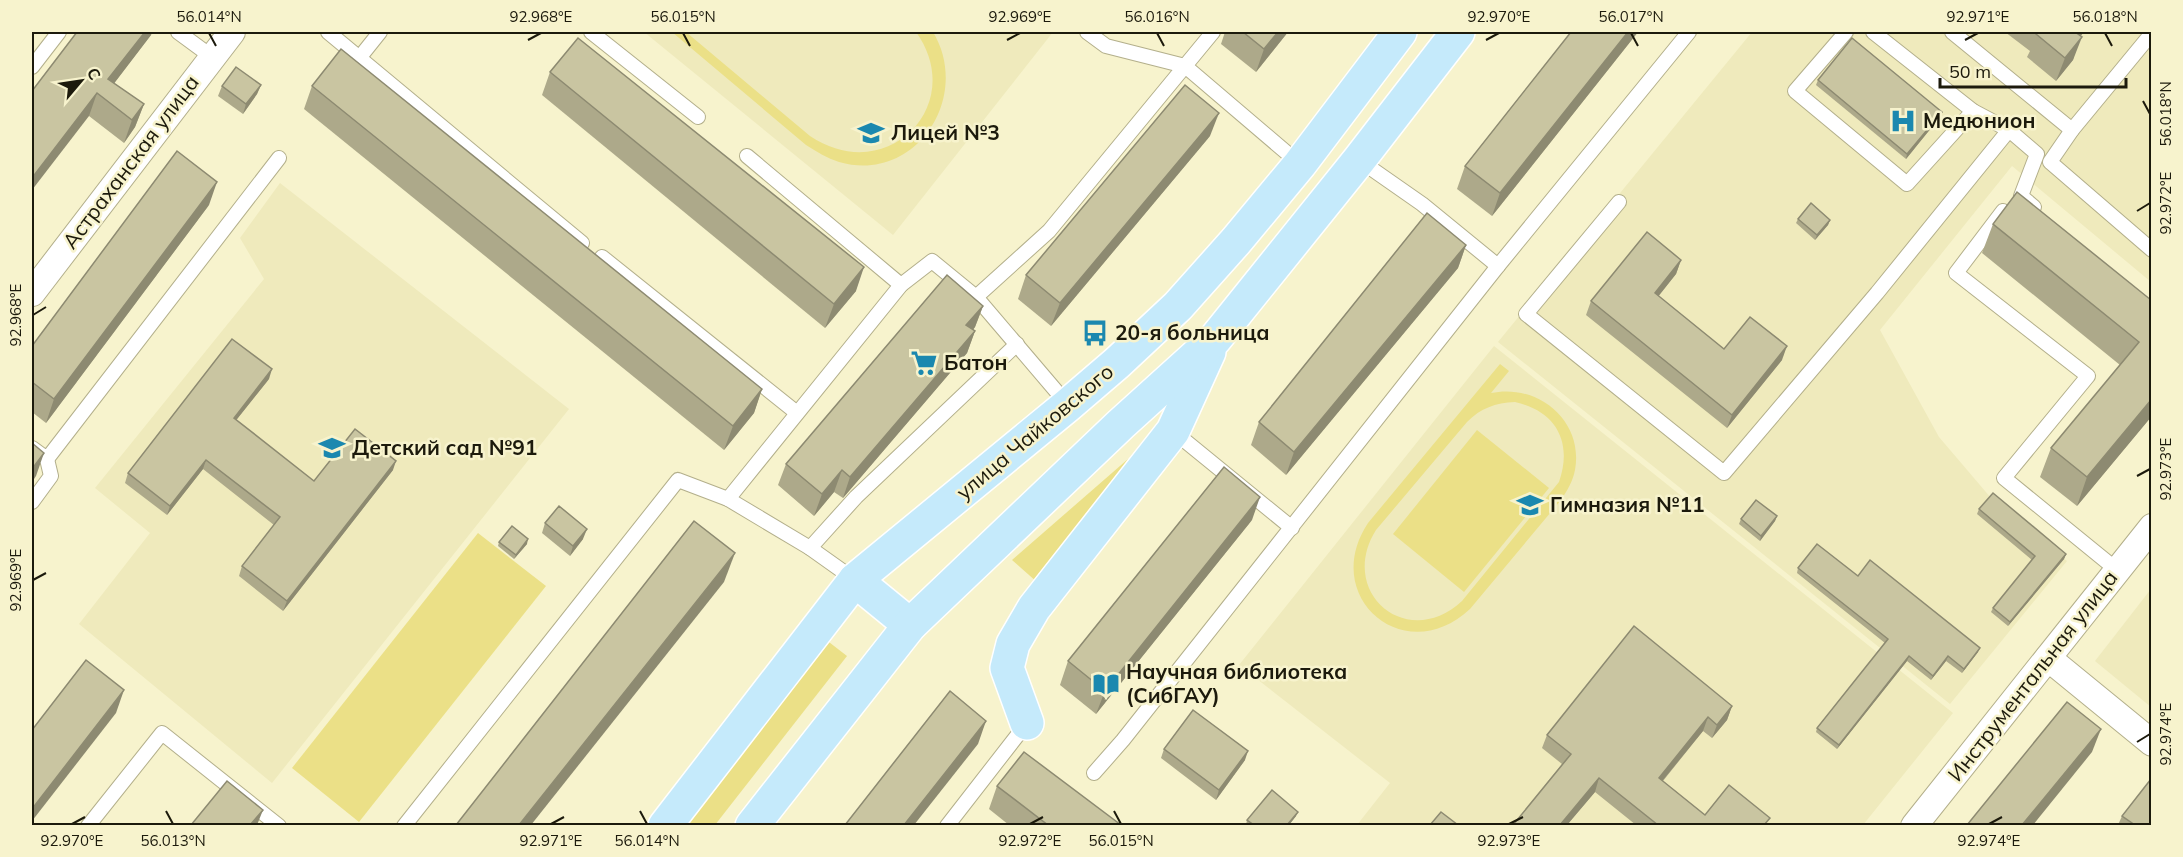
<svg xmlns="http://www.w3.org/2000/svg" width="2183" height="857" viewBox="0 0 2183 857" font-family="Mulish,sans-serif">
<style>
.built{fill:#efeabc}
.green{fill:#ebe087;fill-rule:evenodd}
.lines{fill:none;stroke-linecap:round;stroke-linejoin:round}
.service-casing{stroke:#b3af8b;stroke-width:16}
.minor-casing{stroke:#b3af8b;stroke-width:28}
.primary-casing{stroke:#fff;stroke-width:36}
.service{stroke:#fff;stroke-width:14}
.minor{stroke:#fff;stroke-width:26}
.primary{stroke:#c5eafb;stroke-width:33}
.wall{fill:#ada98a}
.shaded-wall{fill:#8d8a71}
.building{fill:#c9c5a1;stroke:#8d8a71;stroke-width:1.5}
.ticks{fill:none;stroke:#1c1a0c;stroke-width:2}
.labels{text-anchor:middle;stroke-width:5;stroke-linejoin:round;paint-order:stroke}
.poi-label{font-size:21px;font-weight:bold;fill:#1c1a0c;stroke:#f7f3cd;text-anchor:start}
.street-label{font-size:21px;fill:#1c1a0c;stroke:#f7f3cd}
.neatline{fill:none;stroke:#1c1a0c;stroke-width:2}
.ticks-label{font-size:15px;text-anchor:middle;fill:#1c1a0c}
</style>
<rect width="100%" height="100%" fill="#f7f3cd"/>
<g class="built">
<polygon points="644,32 1053,32 893,235"/>
<polygon points="1752,32 2151,32 2151,282 2012,166 1880,330 1939,437 1991,498 2067,561 1950,704 1498,342"/>
<polygon points="280,183 569,409 272,783 79,624 150,533 95,488 264,279 240,238"/>
<polygon points="1494,346 1953,713 1863,825 1357,825 1390,783 1239,665"/>
<polygon points="2151,589 2151,707 2095,661"/>
</g>
<g class="green">
<path d="M672,32h14l124,104c78,52 158,-32 106,-104h17c39,65 -17,152 -94,130 -12,-4 -22,-10 -33,-17z"/>
<path d="M1500,364l9,7 -18,22c47,-10 93,28 84,77 -2,11 -8,21 -14,30l-91,109c-65,61 -151,-12 -102,-86zM1515,402c41,9 58,40 44,80l-97,119c-55,51 -125,-9 -86,-71l91,-108c14,-14 28,-19 48,-20z"/>
<polygon points="1477,430 1549,488 1464,592 1393,534"/>
<polygon points="1128,459 1038,583 1012,560"/>
<polygon points="478,533 546,586 359,822 292,768"/>
<polygon points="825,639 847,656 715,825 685,826"/>
</g>
<g class="lines">
<g class="service-casing">
<g id="service">
<polyline points="178,32 212,57"/>
<polyline points="328,32 582,243"/>
<polyline points="591,32 698,117"/>
<polyline points="1087,32 1106,46 1185,66 1300,164"/>
<polyline points="1846,32 1795,91 1907,184 1973,111"/>
<polyline points="1873,32 1973,111 2009,130 2037,154 2021,196 2034,207"/>
<polyline points="1952,32 2072,130"/>
<polyline points="2152,33 2072,130 2050,162 2152,250"/>
<polyline points="360,57 380,32"/>
<polyline points="32,67 59,32"/>
<polyline points="747,156 901,285"/>
<polyline points="1359,160 1422,204 1498,266"/>
<polyline points="1619,202 1526,314 1724,473 1877,293 2009,130"/>
<polyline points="2003,211 1956,273 2088,376 2004,478 2117,570"/>
<polyline points="602,257 797,413"/>
<polyline points="976,297 1049,231 1213,32"/>
<polyline points="1173,431 1292,528"/>
<polyline points="32,448 47,459 279,158"/>
<polyline points="728,499 901,285 932,261 976,297 1068,405"/>
<polyline points="32,502 51,476 47,459"/>
<polyline points="810,548 856,497 1017,344"/>
<polyline points="1094,773 1123,740 1498,266 1689,32"/>
<polyline points="88,826 162,733 279,826"/>
<polyline points="404,826 678,480 728,499 810,548 855,580"/>
<polyline points="947,826 1027,723"/>
</g>
</g>
<g class="minor-casing">
<g id="minor">
<polyline points="32,293 232,32"/>
<polyline points="2048,658 2152,743"/>
<polyline points="1914,826 2152,527"/>
</g>
</g>
<g class="primary-casing">
<g id="primary">
<polyline points="855,580 910,625"/>
<polyline points="1027,723 1007,668 1013,644 1034,608 1173,431 1209,352"/>
<polyline points="665,826 855,580 1068,405 1117,363 1178,306 1236,241 1300,164 1400,32"/>
<polyline points="752,826 910,625 1121,424 1215,339 1359,160 1458,32"/>
</g>
</g>
<use href="#service" class="service"/>
<use href="#minor" class="minor"/>
<use href="#primary" class="primary"/>
</g>
<g class="wall">
<polygon points="77,32 152,32 151,35 114,83 144,104 135,127 124,143 89,116"/>
<polygon points="1225,32 1288,32 1256,72 1221,44"/>
<polygon points="1571,32 1638,32 1492,216 1457,189 1465,166"/>
<polygon points="2005,32 2084,32 2080,36 2073,60 2056,81 2027,57 2030,51"/>
<polygon points="550,72 856,291 825,328 542,95"/>
<polygon points="1818,80 1940,117 1906,159 1816,85"/>
<polygon points="261,85 257,94 243,114 218,96 222,86"/>
<polygon points="312,86 762,389 754,413 724,450 304,109"/>
<polygon points="1210,136 1051,326 1018,299 1026,275"/>
<polygon points="209,205 46,423 32,412 32,346"/>
<polygon points="1798,219 1830,220 1828,225 1815,240 1796,223"/>
<polygon points="1993,224 2151,300 2151,417 2077,506 2040,477 2051,448 2120,365 1982,253"/>
<polygon points="1466,245 1458,268 1286,475 1251,445 1259,422"/>
<polygon points="1681,260 1676,274 1658,296 1724,349 1782,360 1727,428 1586,315 1591,301"/>
<polygon points="983,306 975,327 973,330 975,331 967,353 843,498 834,492 814,516 778,485 786,464"/>
<polygon points="269,379 236,420 314,481 393,470 283,611 239,576 242,566 274,525 203,469 167,515 125,483 128,473"/>
<polygon points="1979,509 2066,554 2064,559 2008,626 1991,612 1993,608 2032,560 1977,514"/>
<polygon points="1777,516 1775,521 1760,541 1739,524 1741,519"/>
<polygon points="1252,520 1096,714 1060,685 1068,661"/>
<polygon points="545,523 583,539 570,556 542,533"/>
<polygon points="499,542 527,544 514,559 498,546"/>
<polygon points="1798,568 1858,576 1978,652 1962,673 1946,661 1931,680 1907,661 1837,749 1816,732 1817,728 1885,643 1797,573"/>
<polygon points="1732,706 1727,720 1712,738 1703,731 1663,781 1705,815 1768,825 1636,825 1595,792 1567,825 1513,825 1562,764 1542,748 1547,735"/>
<polygon points="1164,749 1245,760 1216,800 1161,758"/>
<polygon points="997,786 1121,825 1009,825 989,809"/>
<polygon points="1296,816 1289,825 1246,825 1247,820"/>
<polygon points="2122,816 2151,825 2118,825"/>
</g>
<g class="shaded-wall">
<polygon points="145,32 152,32 151,35 103,98 108,79"/>
<polygon points="1278,32 1288,32 1256,72 1264,49"/>
<polygon points="1628,32 1638,32 1492,216 1500,193"/>
<polygon points="2073,32 2084,32 2065,54"/>
<polygon points="2082,37 2073,60 2056,81 2065,58"/>
<polygon points="261,85 257,94 243,114 246,104"/>
<polygon points="97,93 89,116 32,190 32,178"/>
<polygon points="144,104 135,127 124,143 132,120"/>
<polygon points="1942,112 1940,117 1906,159 1907,154"/>
<polygon points="1219,113 1210,136 1051,326 1060,303"/>
<polygon points="217,182 209,205 46,423 54,399"/>
<polygon points="1830,220 1828,225 1815,240 1817,235"/>
<polygon points="1466,245 1458,268 1286,475 1294,452"/>
<polygon points="1681,260 1676,274 1650,307 1655,293"/>
<polygon points="864,267 856,291 825,328 834,304"/>
<polygon points="983,306 975,327 959,346 966,325"/>
<polygon points="975,331 967,353 843,498 850,477"/>
<polygon points="1787,346 1782,360 1727,428 1732,415"/>
<polygon points="272,369 269,379 230,428 234,418"/>
<polygon points="762,389 754,413 724,450 733,426"/>
<polygon points="2151,400 2151,417 2077,506 2087,477"/>
<polygon points="44,453 36,476 32,482 32,469"/>
<polygon points="206,460 203,469 167,515 170,506"/>
<polygon points="396,461 393,470 283,611 287,601"/>
<polygon points="842,470 834,492 814,516 822,494"/>
<polygon points="1260,497 1252,520 1096,714 1105,691"/>
<polygon points="1777,516 1775,521 1760,541 1761,536"/>
<polygon points="587,529 583,539 570,556 573,546"/>
<polygon points="528,539 527,544 514,559 516,555"/>
<polygon points="735,553 724,582 531,825 519,825"/>
<polygon points="2066,554 2064,559 2008,626 2010,622"/>
<polygon points="1980,648 1978,652 1962,673 1964,669"/>
<polygon points="1909,656 1907,661 1837,749 1839,745"/>
<polygon points="1948,656 1946,661 1931,680 1933,676"/>
<polygon points="124,690 116,713 32,821 32,809"/>
<polygon points="1732,706 1727,720 1712,738 1717,725"/>
<polygon points="1708,717 1703,731 1654,791 1659,778"/>
<polygon points="986,721 978,744 914,825 904,825"/>
<polygon points="2101,729 2092,752 2033,825 2022,825"/>
<polygon points="1248,751 1245,760 1216,800 1219,790"/>
<polygon points="1599,778 1595,792 1567,825 1560,825"/>
<polygon points="263,810 257,825 250,825"/>
<polygon points="1298,812 1296,816 1289,825 1287,825"/>
</g>
<g class="building">
<polygon points="77,32 145,32 108,79 144,104 132,120 97,93 32,178 32,91"/>
<polygon points="1243,32 1278,32 1264,49"/>
<polygon points="1571,32 1628,32 1500,193 1465,166"/>
<polygon points="2038,32 2075,32 2082,37 2065,58 2036,34"/>
<polygon points="578,38 864,267 834,304 550,72"/>
<polygon points="1852,38 1942,112 1907,154 1818,80"/>
<polygon points="341,49 762,389 733,426 312,86"/>
<polygon points="236,67 261,85 246,104 222,86"/>
<polygon points="1185,85 1219,113 1060,303 1026,275"/>
<polygon points="177,151 217,182 54,399 32,382 32,346"/>
<polygon points="2017,192 2151,300 2151,400 2087,477 2051,448 2139,342 1993,224"/>
<polygon points="1811,203 1830,220 1817,235 1798,219"/>
<polygon points="1427,213 1466,245 1294,452 1259,422"/>
<polygon points="1647,232 1681,260 1655,293 1724,349 1750,317 1787,346 1732,415 1591,301"/>
<polygon points="947,275 983,306 966,325 975,331 850,477 842,470 822,494 786,464"/>
<polygon points="232,339 272,369 234,418 314,481 355,429 396,461 287,601 242,566 280,517 206,460 170,506 128,473"/>
<polygon points="32,443 44,453 32,469"/>
<polygon points="1224,467 1260,497 1105,691 1068,661"/>
<polygon points="1993,493 2066,554 2010,622 1993,608 2035,556 1979,509"/>
<polygon points="1756,500 1777,516 1761,536 1741,519"/>
<polygon points="559,506 587,529 573,546 545,523"/>
<polygon points="694,521 735,553 519,825 456,825"/>
<polygon points="512,526 528,539 516,555 499,542"/>
<polygon points="1817,544 1858,576 1870,560 1980,648 1964,669 1948,656 1933,676 1909,656 1839,745 1817,728 1888,639 1798,568"/>
<polygon points="1634,626 1732,706 1717,725 1708,717 1659,778 1705,815 1729,785 1770,818 1764,825 1658,825 1599,778 1560,825 1513,825 1571,754 1547,735"/>
<polygon points="86,660 124,690 32,809 32,730"/>
<polygon points="950,691 986,721 904,825 845,825"/>
<polygon points="2067,702 2101,729 2022,825 1967,825"/>
<polygon points="1193,710 1248,751 1219,790 1164,749"/>
<polygon points="1024,752 1121,825 1048,825 997,786"/>
<polygon points="2151,779 2151,825 2135,825 2122,816"/>
<polygon points="227,781 263,810 250,825 191,825"/>
<polygon points="1272,790 1298,812 1287,825 1254,825 1247,820"/>
<polygon points="1441,812 1458,825 1430,825"/>
</g>
<path class="ticks" d="M209,33l7,13M683,33l7,13M1157,33l7,13M1631,33l7,13M2105,33l7,13M528,40l13,-7M1007,40l13,-7M1486,40l13,-7M1965,40l13,-7M2143,101l7,13M2137,211l13,-8M33,315l13,-8M2137,476l13,-7M33,580l13,-7M2137,742l13,-8M166,811l7,13M640,811l7,13M1114,811l7,13M72,824l13,-7M551,824l13,-7M1030,824l13,-7M1509,824l14,-7M1989,824l13,-7"/>
<defs>
<g id="hospital-bare" transform="scale(2.07)"><path d="M-5-5h3v3.5h4V-5h3V5h-3V1.5h-4V5h-3Z" fill="#1b88af" stroke="#f7f3cd" stroke-width="2.5" paint-order="stroke"/></g>
<g id="school-bare" transform="scale(2.07)"><path d="M0-5L7-2L0 1L-7-2ZM-4 1L0 2.5L4 1V4Q0 6-4 4Z" fill="#1b88af" stroke="#f7f3cd" stroke-width="2.5" paint-order="stroke"/></g>
<g id="bus-bare" transform="scale(2.07)"><path d="M-5-6H5V4H4V6H2V4H-2V6H-4V4H-5ZM-3.5-4V0h7V-4ZM-3.5 1.2v1.5H-2V1.2ZM2 1.2v1.5H3.5V1.2Z" fill="#1b88af" stroke="#f7f3cd" stroke-width="2.5" paint-order="stroke"/></g>
<g id="supermarket-bare" transform="scale(2.07)"><path d="M-6-5.5h2.5l.6 2H6L4.5 2H-2.5L-4.4-4H-6ZM-1.5 3.2a1.3 1.3 0 1 0 .1 0ZM3 3.2a1.3 1.3 0 1 0 .1 0Z" fill="#1b88af" stroke="#f7f3cd" stroke-width="2.5" paint-order="stroke"/></g>
<g id="library-bare" transform="scale(2.07)"><path d="M-6-4Q-3-5.5-.7-3.5V5Q-3 3-6 4ZM6-4Q3-5.5 .7-3.5V5Q3 3 6 4Z" fill="#1b88af" stroke="#f7f3cd" stroke-width="2.5" paint-order="stroke"/></g>
</defs>
<g fill-rule="evenodd">
<use href="#hospital-bare" x="1903" y="121"/>
<use href="#school-bare" x="871" y="133"/>
<use href="#bus-bare" x="1095" y="333"/>
<use href="#supermarket-bare" x="924" y="363"/>
<use href="#school-bare" x="332" y="448"/>
<use href="#school-bare" x="1530" y="505"/>
<use href="#library-bare" x="1106" y="684"/>
</g>
<g class="labels">
<g class="poi-label">
<text x="1923" y="128">Медюнион</text>
<text x="891" y="140">Лицей №3</text>
<text x="1115" y="340">20-я больница</text>
<text x="944" y="370">Батон</text>
<text x="352" y="455">Детский сад №91</text>
<text x="1550" y="512">Гимназия №11</text>
<text x="1126" y="679">Научная библиотека<tspan x="1126" dy="24">(СибГАУ)</tspan></text>
</g>
<g class="street-label">
<text transform="translate(131 162) rotate(-53)" y="7">Астраханская улица</text>
<text transform="translate(1035 432) rotate(-40)" y="7">улица Чайковского</text>
<text transform="translate(2033 676) rotate(-52)" y="7">Инструментальная улица</text>
</g>
</g>
<rect width="2183" height="857" fill="none" stroke="#f7f3cd" stroke-width="66"/>
<g transform="translate(81 81) rotate(61)" stroke="#f7f3cd" stroke-width="4.5" paint-order="stroke">
<path d="M0-4.5L10 22L0 15L-10 22Z" fill="#1c1a0c"/>
<text y="-9" font-size="16" font-weight="bold" text-anchor="middle" fill="#1c1a0c">С</text>
</g>
<path d="M1940 78v9h186v-9" fill="none" stroke="#1c1a0c" stroke-width="3"/>
<text x="1949" y="78" font-size="18" fill="#1c1a0c" stroke="#f7f3cd" stroke-width="4.5" paint-order="stroke">50 m</text>
<rect x="33" y="33" width="2117" height="791" class="neatline"/>
<g class="ticks-label">
<text x="209" y="22">56.014°N</text>
<text x="541" y="22">92.968°E</text>
<text x="683" y="22">56.015°N</text>
<text x="1020" y="22">92.969°E</text>
<text x="1157" y="22">56.016°N</text>
<text x="1499" y="22">92.970°E</text>
<text x="1631" y="22">56.017°N</text>
<text x="1978" y="22">92.971°E</text>
<text x="2105" y="22">56.018°N</text>
<text transform="translate(2166 114) rotate(-90)" y="5">56.018°N</text>
<text transform="translate(2166 203) rotate(-90)" y="5">92.972°E</text>
<text transform="translate(16 315) rotate(-90)" y="5">92.968°E</text>
<text transform="translate(2166 469) rotate(-90)" y="5">92.973°E</text>
<text transform="translate(16 580) rotate(-90)" y="5">92.969°E</text>
<text transform="translate(2166 734) rotate(-90)" y="5">92.974°E</text>
<text x="72" y="846">92.970°E</text>
<text x="173" y="846">56.013°N</text>
<text x="551" y="846">92.971°E</text>
<text x="647" y="846">56.014°N</text>
<text x="1030" y="846">92.972°E</text>
<text x="1121" y="846">56.015°N</text>
<text x="1509" y="846">92.973°E</text>
<text x="1989" y="846">92.974°E</text>
</g>
</svg>
